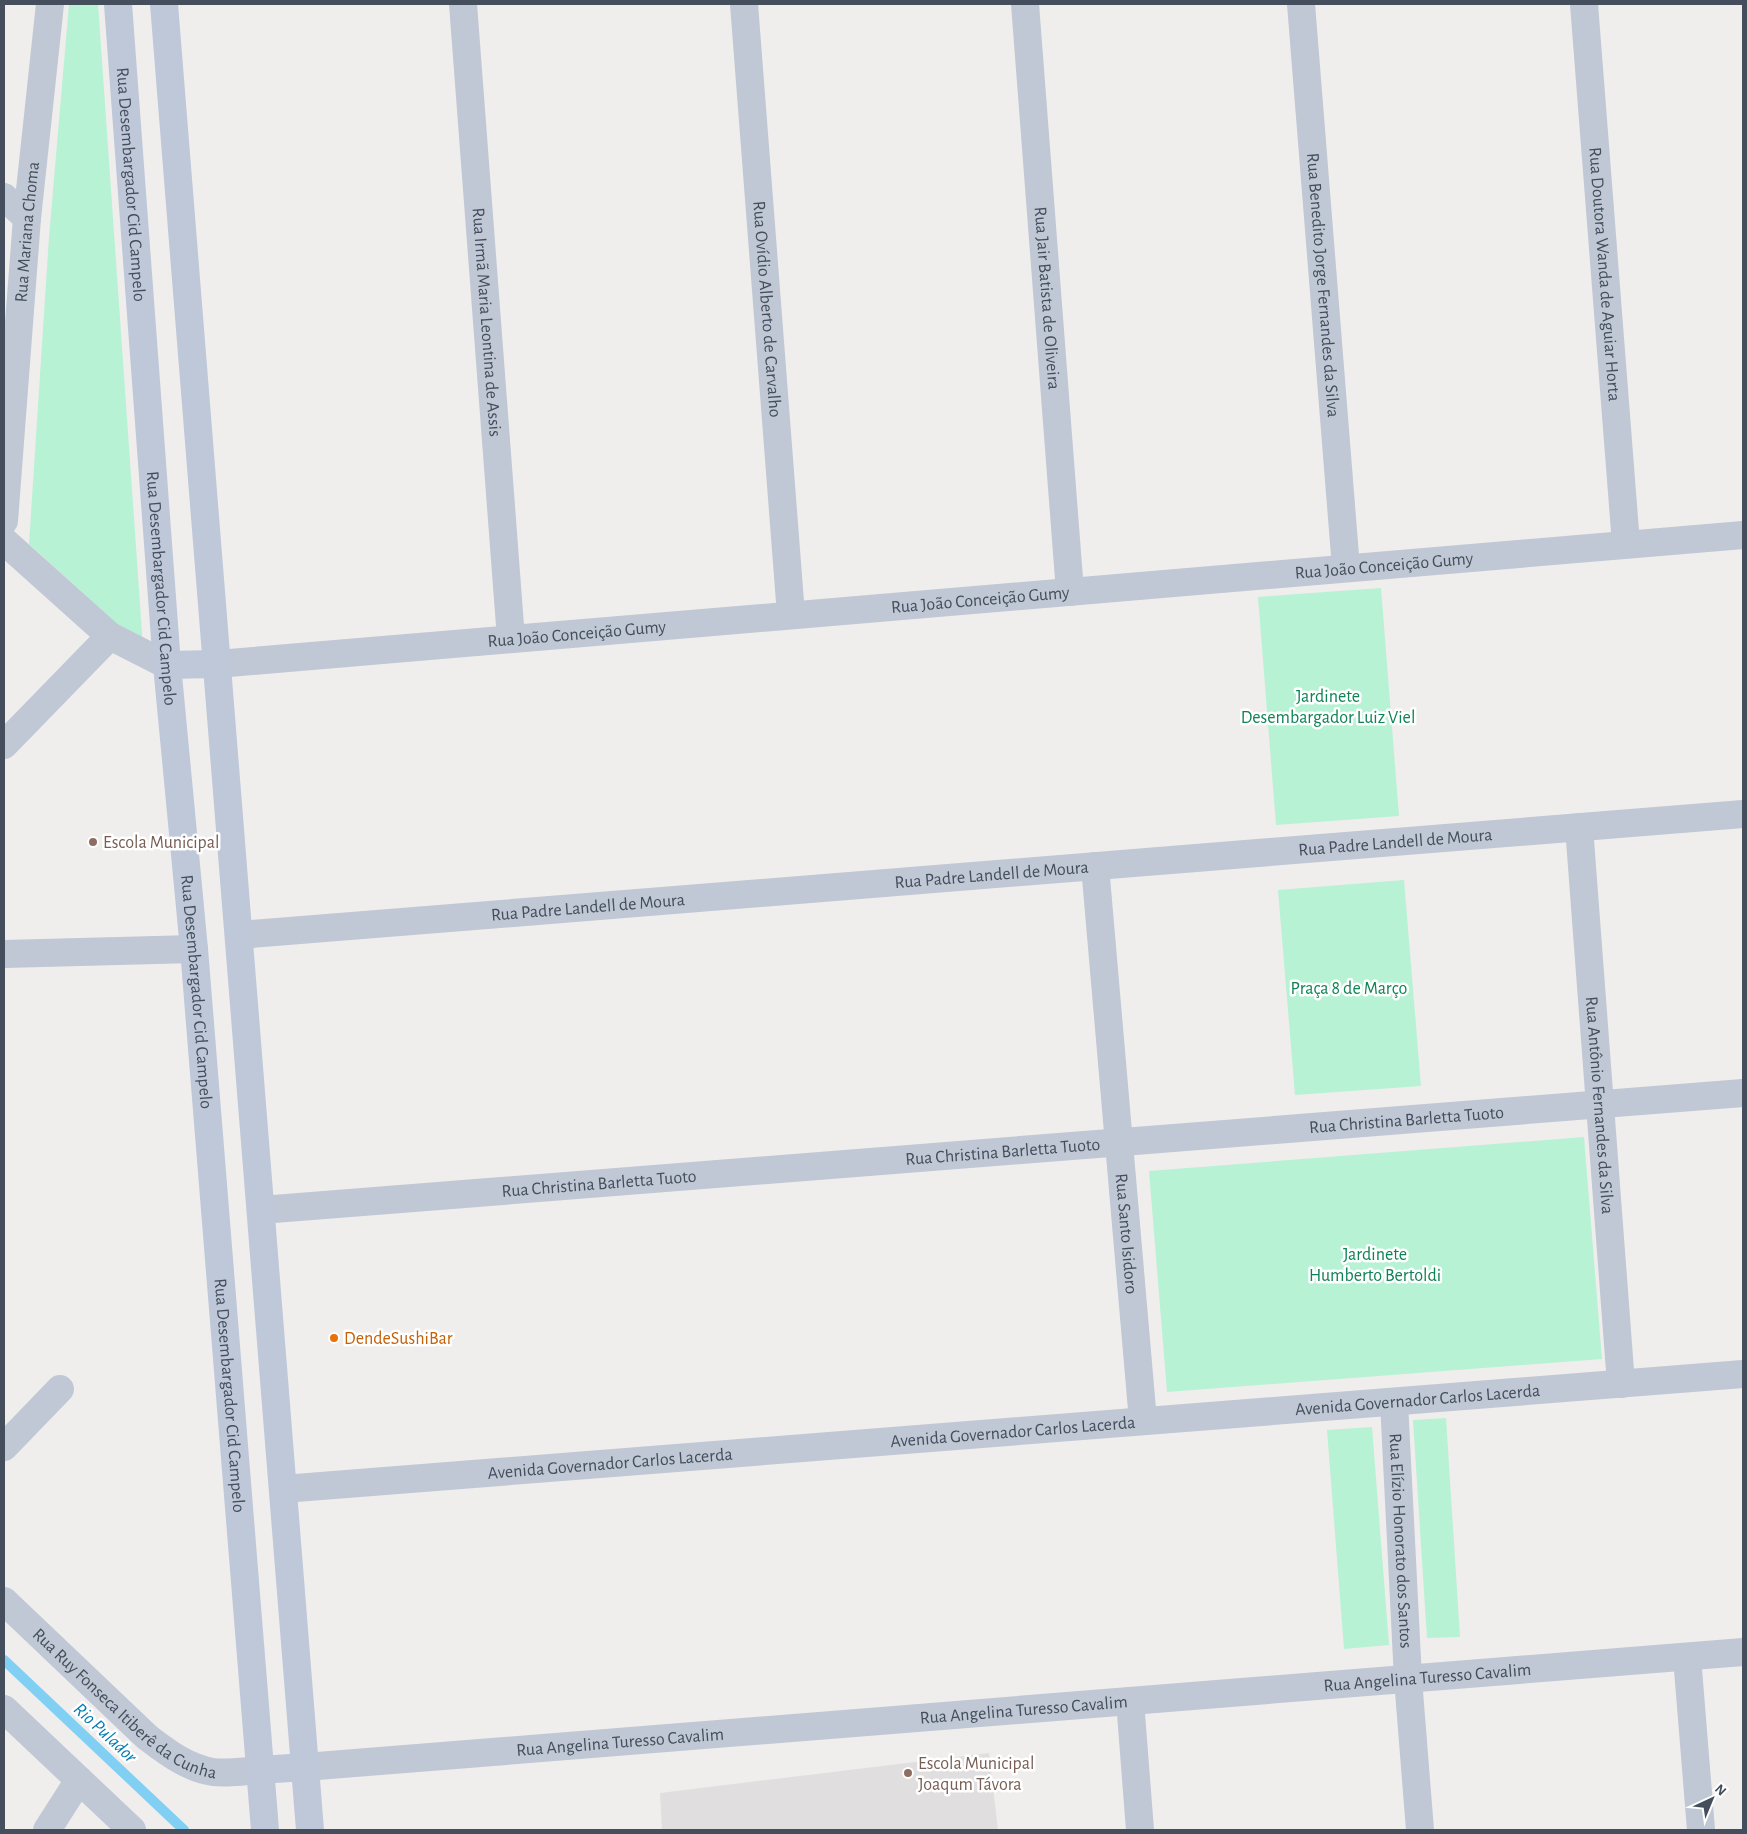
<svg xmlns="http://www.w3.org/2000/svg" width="1747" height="1834" viewBox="0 0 1747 1834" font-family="'Alegreya Sans',sans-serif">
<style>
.education{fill:#e1dedf}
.green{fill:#b7f2d4}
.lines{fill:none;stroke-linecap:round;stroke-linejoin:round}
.stream{stroke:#81d0f3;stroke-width:10}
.street{stroke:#bfc8d4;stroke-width:28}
.secondary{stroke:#bec8d8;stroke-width:28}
.education-dot{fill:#8d6e63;stroke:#fff;stroke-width:2}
.food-dot{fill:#e8710a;stroke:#fff;stroke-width:2}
.labels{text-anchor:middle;stroke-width:5;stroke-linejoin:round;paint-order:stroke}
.street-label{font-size:18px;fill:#444e5c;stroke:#fff}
.park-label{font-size:18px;fill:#0f8355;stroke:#fff}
.education-label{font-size:18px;fill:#785e54;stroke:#fff;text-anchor:start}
.food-label{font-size:18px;fill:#c56008;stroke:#fff;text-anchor:start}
.water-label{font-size:19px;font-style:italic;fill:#017cb3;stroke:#fff}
</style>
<rect width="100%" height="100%" fill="#f0eded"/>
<polygon class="education" points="989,1753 998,1830 662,1830 660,1793"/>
<g class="green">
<polygon points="69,4 98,4 143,647 29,544 49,237"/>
<polygon points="1381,588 1399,816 1276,825 1258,597"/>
<polygon points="1404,880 1421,1086 1295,1095 1278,890"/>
<polygon points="1584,1137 1602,1359 1167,1392 1149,1171"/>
<polygon points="1446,1418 1460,1637 1427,1638 1413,1420"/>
<polygon points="1372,1427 1389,1645 1344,1649 1327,1430"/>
</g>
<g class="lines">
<polyline class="stream" points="4,1660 184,1830"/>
<g class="street">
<path id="s1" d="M463,4l48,635"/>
<path id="s2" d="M744,4l47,611"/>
<path id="s3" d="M1025,4l45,588"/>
<path id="s4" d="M1301,4l45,564"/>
<path id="s5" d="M1584,4l42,540"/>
<polyline points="4,197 27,218"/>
<path id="s6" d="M4,521l23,-303 23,-214"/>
<polyline points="4,541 110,636 167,665"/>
<path id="s7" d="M217,664l1526,-129"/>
<polyline points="4,745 110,636"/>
<path id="s8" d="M1579,827l42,557"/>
<path id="s9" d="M1095,866l48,555"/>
<path id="s10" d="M239,935l1504,-121"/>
<polyline points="4,954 194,949"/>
<path id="s11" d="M261,1210l1482,-117"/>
<path id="s12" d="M1394,1402l14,277 12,151"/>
<polyline points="4,1447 60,1389"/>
<path id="s13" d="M283,1489l1460,-115"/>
<path id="s14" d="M4,1601l143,136c20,15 40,31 66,35 15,2 32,-1 47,-2"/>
<polyline points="1687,1657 1701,1830"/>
<polyline points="1130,1701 1140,1830"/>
<polyline points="4,1709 132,1830"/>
<path id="s15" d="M305,1767l1438,-115"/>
<polyline points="47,1830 79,1780"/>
</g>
<g class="secondary">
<path id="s16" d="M118,4l49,661 27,284 71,881"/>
<polyline points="164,4 310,1830"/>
<polyline points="167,665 217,664"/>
<polyline points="260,1770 305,1767"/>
</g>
</g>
<g class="education-dot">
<circle cx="93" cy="842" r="5"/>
<circle cx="908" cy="1773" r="5"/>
</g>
<circle class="food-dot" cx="334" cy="1338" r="5"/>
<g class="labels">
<g class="street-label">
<text dy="6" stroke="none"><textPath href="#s16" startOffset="181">Rua Desembargador Cid Campelo</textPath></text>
<text dy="6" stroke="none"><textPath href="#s6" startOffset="290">Rua Mariana Choma</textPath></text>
<text dy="6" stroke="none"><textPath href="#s5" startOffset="271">Rua Doutora Wanda de Aguiar Horta</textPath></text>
<text dy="6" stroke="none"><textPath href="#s4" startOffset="282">Rua Benedito Jorge Fernandes da Silva</textPath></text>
<text dy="6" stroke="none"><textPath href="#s3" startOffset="295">Rua Jair Batista de Oliveira</textPath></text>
<text dy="6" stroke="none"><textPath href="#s2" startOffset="306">Rua Ovídio Alberto de Carvalho</textPath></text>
<text dy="6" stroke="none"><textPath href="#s1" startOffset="319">Rua Irmã Maria Leontina de Assis</textPath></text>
<text dy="6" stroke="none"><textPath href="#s7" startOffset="1171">Rua João Conceição Gumy</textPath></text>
<text dy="6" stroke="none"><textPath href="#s16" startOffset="586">Rua Desembargador Cid Campelo</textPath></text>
<text dy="6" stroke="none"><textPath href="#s7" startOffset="766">Rua João Conceição Gumy</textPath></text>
<text dy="6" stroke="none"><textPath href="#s7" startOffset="361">Rua João Conceição Gumy</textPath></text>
<text dy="6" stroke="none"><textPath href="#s10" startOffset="1160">Rua Padre Landell de Moura</textPath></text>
<text dy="6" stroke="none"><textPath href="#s10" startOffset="755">Rua Padre Landell de Moura</textPath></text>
<text dy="6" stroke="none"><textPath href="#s10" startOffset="350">Rua Padre Landell de Moura</textPath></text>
<text dy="6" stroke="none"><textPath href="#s16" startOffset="991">Rua Desembargador Cid Campelo</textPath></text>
<text dy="6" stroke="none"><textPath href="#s8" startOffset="279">Rua Antônio Fernandes da Silva</textPath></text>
<text dy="6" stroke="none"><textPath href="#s11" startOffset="1149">Rua Christina Barletta Tuoto</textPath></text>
<text dy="6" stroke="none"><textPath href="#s11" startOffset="744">Rua Christina Barletta Tuoto</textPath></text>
<text dy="6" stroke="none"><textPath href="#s11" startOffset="339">Rua Christina Barletta Tuoto</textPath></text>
<text dy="6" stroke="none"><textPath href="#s9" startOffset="369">Rua Santo Isidoro</textPath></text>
<text dy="6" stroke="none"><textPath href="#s16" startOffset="1396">Rua Desembargador Cid Campelo</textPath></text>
<text dy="6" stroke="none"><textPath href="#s13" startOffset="1138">Avenida Governador Carlos Lacerda</textPath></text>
<text dy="6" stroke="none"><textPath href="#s13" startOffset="732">Avenida Governador Carlos Lacerda</textPath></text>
<text dy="6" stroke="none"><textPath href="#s13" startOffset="328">Avenida Governador Carlos Lacerda</textPath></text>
<text dy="6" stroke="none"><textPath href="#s12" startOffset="139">Rua Elízio Honorato dos Santos</textPath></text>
<text dy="6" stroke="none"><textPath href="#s15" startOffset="1126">Rua Angelina Turesso Cavalim</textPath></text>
<text dy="6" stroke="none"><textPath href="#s14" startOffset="160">Rua Ruy Fonseca Itiberê da Cunha</textPath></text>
<text dy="6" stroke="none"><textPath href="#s15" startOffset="721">Rua Angelina Turesso Cavalim</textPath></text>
<text dy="6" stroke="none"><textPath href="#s15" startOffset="316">Rua Angelina Turesso Cavalim</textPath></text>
</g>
<g class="park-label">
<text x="1328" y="702">Jardinete<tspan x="1328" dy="21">Desembargador Luiz Viel</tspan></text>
<text x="1349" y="994">Praça 8 de Março</text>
<text x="1375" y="1260">Jardinete<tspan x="1375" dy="21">Humberto Bertoldi</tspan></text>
</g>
<g class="education-label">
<text x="103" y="848">Escola Municipal</text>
<text x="918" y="1769">Escola Municipal<tspan x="918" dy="21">Joaqum Távora</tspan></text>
</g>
<g class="food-label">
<text x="344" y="1344">DendeSushiBar</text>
</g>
<g class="water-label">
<text transform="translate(106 1732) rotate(43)" y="7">Rio Pulador</text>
</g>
</g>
<rect width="1747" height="1834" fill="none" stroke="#444e5c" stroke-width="10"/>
<g transform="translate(1712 1799) rotate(44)" stroke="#ffffff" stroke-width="4" paint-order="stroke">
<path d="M0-4L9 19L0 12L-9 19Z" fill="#444e5c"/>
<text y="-8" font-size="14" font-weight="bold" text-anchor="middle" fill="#444e5c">N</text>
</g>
</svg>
